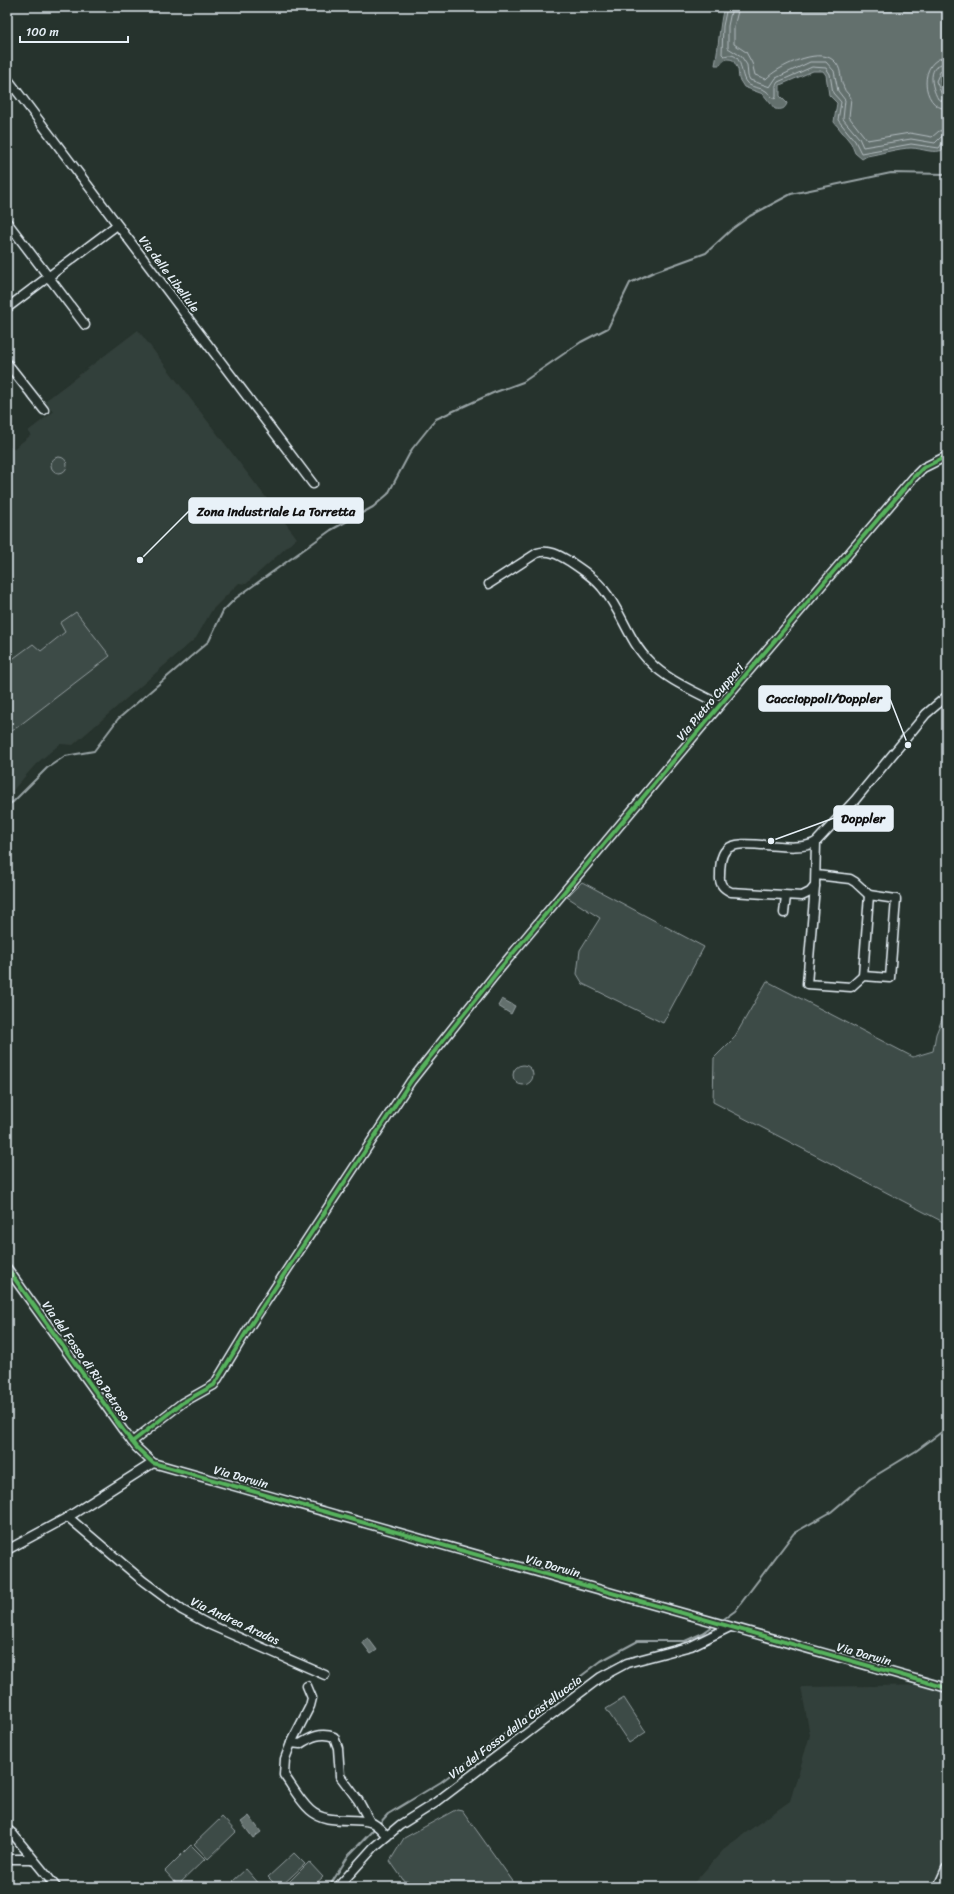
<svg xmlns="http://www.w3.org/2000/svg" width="954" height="1894" viewBox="0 0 954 1894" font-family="Sriracha,sans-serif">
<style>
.built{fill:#333f3a}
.green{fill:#3e4b47;stroke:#939ea0}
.water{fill:#636f6d;stroke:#98a3a5}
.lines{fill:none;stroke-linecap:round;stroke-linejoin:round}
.shore{stroke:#b3bdc0;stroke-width:1}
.stream{stroke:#98a3a5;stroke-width:2}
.minor-casing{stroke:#e8f1f8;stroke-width:11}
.tertiary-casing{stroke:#e8f1f8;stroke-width:13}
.minor{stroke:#26332d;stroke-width:8}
.tertiary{stroke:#26332d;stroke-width:10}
.cycleway-casing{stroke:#26332d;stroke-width:6}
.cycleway{stroke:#56b35d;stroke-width:4}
.labels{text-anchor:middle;stroke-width:4;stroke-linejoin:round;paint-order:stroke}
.street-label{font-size:12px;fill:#e8f1f8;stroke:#26332d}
.leader{fill:none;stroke:#e8f1f8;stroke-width:1.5}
.callout-dot{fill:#e8f1f8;stroke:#26332d;stroke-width:1.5}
.callout{fill:#e8f1f8;stroke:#e8f1f8;stroke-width:1.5}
.callout-label{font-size:13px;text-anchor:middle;font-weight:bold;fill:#111}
</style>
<rect width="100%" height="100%" fill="#26332d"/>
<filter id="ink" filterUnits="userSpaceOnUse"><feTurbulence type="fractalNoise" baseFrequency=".025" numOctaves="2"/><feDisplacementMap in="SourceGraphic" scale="8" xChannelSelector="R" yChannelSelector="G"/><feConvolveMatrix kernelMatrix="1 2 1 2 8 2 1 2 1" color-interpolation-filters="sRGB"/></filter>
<g filter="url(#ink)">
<g class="built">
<polygon points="138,330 297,538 246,584 239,583 212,610 196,638 73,745 60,744 36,764 7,797 7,442 13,449 31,435 28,431 53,412 45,401"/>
<polygon points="947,1666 947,1871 940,1887 690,1887 726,1847 790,1801 810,1735 801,1687 938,1685"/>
</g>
<g class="green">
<circle cx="59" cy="465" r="8"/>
<polygon points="76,612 110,656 7,735 7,663 33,644 41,651 65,632 60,623"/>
<polygon points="582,882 704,947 663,1023 583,984 577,974 580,950 600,918 567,897"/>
<polygon points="767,981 913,1057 933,1051 936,1034 947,1007 947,1224 713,1102 714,1058 734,1038"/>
<circle cx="523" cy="1075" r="10"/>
<polygon points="624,1698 646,1732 629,1743 606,1709"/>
<polygon points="457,1809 462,1810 517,1887 420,1887 417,1882 404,1881 390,1861 404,1838"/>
<polygon points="222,1817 236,1832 208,1859 194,1844"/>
<polygon points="191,1845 205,1859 178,1885 165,1871"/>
<polygon points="294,1853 305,1864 280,1887 278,1887 268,1877"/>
<polygon points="309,1862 323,1877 312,1887 284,1887"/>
<polygon points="246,1869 262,1887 238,1887 233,1881"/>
</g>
<g class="water">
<path d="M724,7h223v64l-6,5 -1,5 7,17v35l-2,16c-11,6 -23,-1 -34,-1 -12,0 -32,6 -44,8l-5,3 -7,-6 -4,-10 -17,-21 3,-19 -8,-8 -3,-20 -3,-4h-10l-33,14v11l7,7c-2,6 -5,7 -12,6l-12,-15 -19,-7 -5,-8 -1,-10 -5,-9c-6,-2 -9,-1 -13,5h-5c4,-19 4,-39 9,-58z"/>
<polygon points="502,999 515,1006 511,1014 498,1006"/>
<polygon points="368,1638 377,1650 371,1654 362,1642"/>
<polygon points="249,1816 261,1832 253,1838 241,1822"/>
</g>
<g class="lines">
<g class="shore">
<path d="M727,7l-4,19 -1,28 2,2c20,-6 15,17 22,26 4,6 14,5 20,9 3,2 5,6 9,8l1,-2v-12l2,-3 34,-15 14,1 4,6 3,19 8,9 -3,18 17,21 6,12 50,-9 28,4 4,-6 4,-1"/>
<polyline points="732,7 728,26 728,48 741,56 747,65 748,76 750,80 770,87 776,78 810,62 826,62 834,71 838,91 845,100 843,119 859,138 863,147 911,139 935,143 941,137 947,136"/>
<path d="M739,7l-5,20v17l12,8 6,11 3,12 11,4c11,-12 52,-32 67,-19 10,8 6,18 11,28 1,4 5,6 7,10l-2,19 18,23 43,-7 22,4 7,-6 8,-1"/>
<path d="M947,57c-29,1 -27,51 0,52"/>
<path d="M947,63c-21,1 -16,23 -9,36l9,4"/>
<polyline points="947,68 941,70 936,81 942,95 947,98"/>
</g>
<g class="stream">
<polyline points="7,805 13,802 47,768 65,756 94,751 118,719 209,641 223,611 236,598 331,530 373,507 388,494 412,449 436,419 493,393 523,382 581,342 608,328 630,283 654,272 706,253 732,229 750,216 791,194 891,173 947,174"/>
<polyline points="721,1621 735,1611 794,1533 831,1512 870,1479 916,1451 947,1428"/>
<polyline points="379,1824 388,1814 441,1782 601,1661 638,1641 685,1641 703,1633 716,1624"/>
<polyline points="329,1887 349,1855 376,1827"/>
</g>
<g class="minor-casing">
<g id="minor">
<polyline points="7,78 313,484"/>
<polyline points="7,222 85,325"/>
<polyline points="7,308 117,225"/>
<polyline points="7,363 44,410"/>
<path d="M489,584l48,-31c12,-4 22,2 32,8 12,8 26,17 35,29 18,22 25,52 46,72 18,19 47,30 70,43"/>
<polyline points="816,842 815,886 807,984 851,987 863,976 890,978 896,899 869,895 855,882 850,879 816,875"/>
<path d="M815,886l-5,6 -8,4 -71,-4c-7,-3 -12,-7 -11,-16 0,-8 0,-20 6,-26 13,-15 67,5 90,-8l39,-42 71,-86 21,-18"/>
<polyline points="784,913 786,896"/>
<polyline points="863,976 869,895"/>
<polyline points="7,1268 123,1430 136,1447 153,1463 947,1688"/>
<polyline points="132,1442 182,1403 214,1385 248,1329 411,1081 498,971 720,705 913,478 923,468 947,456"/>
<polyline points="68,1517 143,1581 182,1610 208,1624 325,1675"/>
<polyline points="7,1550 68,1517 153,1463"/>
<path d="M307,1686l5,12 -2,8 -19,37 -6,16 -1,16c8,11 16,26 26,35 16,15 42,7 60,12 7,2 12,9 17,14"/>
<path d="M291,1743l9,1c11,-7 21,-12 34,-7l4,11 2,28 18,24 12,22"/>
<polyline points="7,1829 12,1833 56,1887"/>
<polyline points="7,1859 32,1859"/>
<polyline points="338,1887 374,1847 400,1825 435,1803 601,1677 627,1663 691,1646 730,1627"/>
</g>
</g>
<g class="tertiary-casing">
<polyline id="tertiary" points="939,1887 947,1869"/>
</g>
<use href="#minor" class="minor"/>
<use href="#tertiary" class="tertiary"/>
<g class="cycleway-casing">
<g id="cycleway">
<polyline points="7,1268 123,1430 136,1447 153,1463 947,1688"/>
<polyline points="132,1442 182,1403 214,1385 248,1329 411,1081 498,971 720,705 913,478 923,468 947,456"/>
</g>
</g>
<use href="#cycleway" class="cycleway"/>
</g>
</g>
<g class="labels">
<g class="street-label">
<text transform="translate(169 274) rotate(53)" y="4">Via delle Libellule</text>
<text transform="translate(710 702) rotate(-50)" y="4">Via Pietro Cuppari</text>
<text transform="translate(86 1361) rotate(55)" y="4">Via del Fosso di Rio Petroso</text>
<text transform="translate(241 1477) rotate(16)" y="4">Via Darwin</text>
<text transform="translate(553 1566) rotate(16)" y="4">Via Darwin</text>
<text transform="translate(235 1621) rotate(25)" y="4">Via Andrea Aradas</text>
<text transform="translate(864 1654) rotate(16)" y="4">Via Darwin</text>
<text transform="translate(515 1727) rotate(-37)" y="4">Via del Fosso della Castelluccia</text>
</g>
</g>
<path class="leader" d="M140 560L189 511M908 745L890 699M771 841L834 818"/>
<g class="callout-dot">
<circle cx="140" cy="560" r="4"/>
<circle cx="908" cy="745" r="4"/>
<circle cx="771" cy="841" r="4"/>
</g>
<g class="callout">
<rect x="189" y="498" width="174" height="25" rx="4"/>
<rect x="759" y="686" width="131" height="25" rx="4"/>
<rect x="834" y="806" width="59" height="25" rx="4"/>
</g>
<g class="callout-label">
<text x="276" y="516">Zona industriale La Torretta</text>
<text x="824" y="703">Caccioppoli/Doppler</text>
<text x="863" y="823">Doppler</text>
</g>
<rect width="954" height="1894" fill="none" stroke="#26332d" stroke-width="24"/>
<rect x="12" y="12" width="930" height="1870" fill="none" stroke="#e8f1f8" stroke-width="1.5" filter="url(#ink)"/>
<path d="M20 36v6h108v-6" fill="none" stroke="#e8f1f8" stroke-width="2"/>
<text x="26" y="36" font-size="12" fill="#e8f1f8" stroke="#26332d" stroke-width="3" paint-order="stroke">100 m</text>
</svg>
